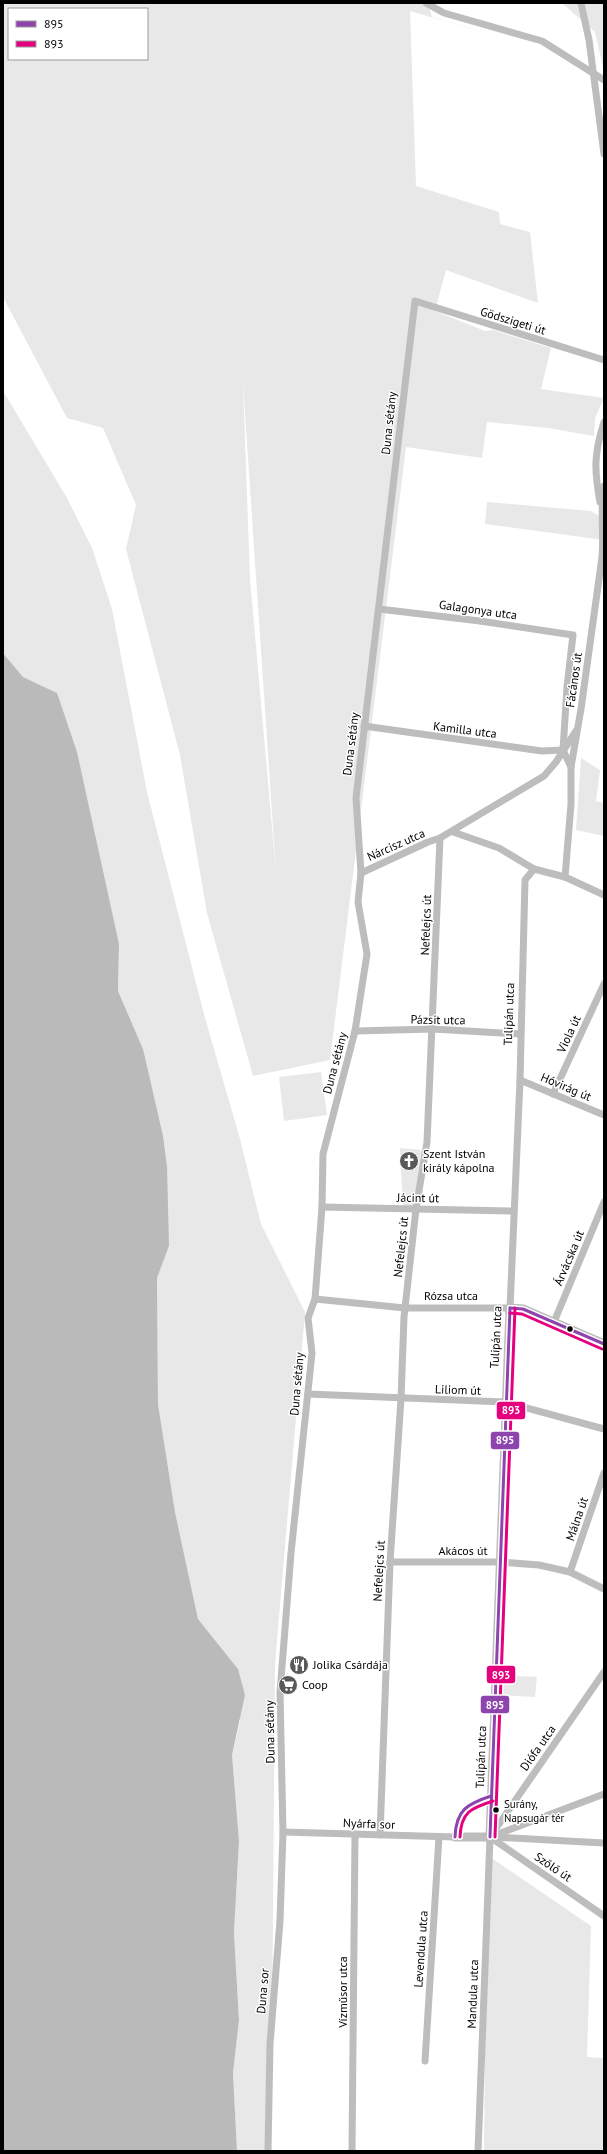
<svg xmlns="http://www.w3.org/2000/svg" width="607" height="2154" viewBox="0 0 607 2154" font-family="'PT Sans',sans-serif">
<style>
.green{fill:#e8e8e8;fill-rule:evenodd}
.water{fill:#bababa}
.lines{fill:none;stroke-linecap:round;stroke-linejoin:round}
.minor{stroke:#bdbdbd;stroke-width:7}
.tertiary{stroke:#bdbdbd;stroke-width:9}
.bus-1-casing{stroke:#fff;stroke-width:6}
.bus-2-casing{stroke:#fff;stroke-width:6}
.bus-1{stroke:#8e44ad;stroke-width:3}
.bus-2{stroke:#e5007d;stroke-width:3}
.bus-dot{fill:#000;stroke:#fff;stroke-width:1.5}
.labels{text-anchor:middle;stroke-width:3;stroke-linejoin:round;paint-order:stroke}
.bus-label{font-size:11px;fill:#000;stroke:#fff;text-anchor:start}
.street-label{font-size:12px;fill:#000;stroke:#fff}
.poi-label{font-size:12px;fill:#000;stroke:#fff;text-anchor:start}
.line-badge{stroke:#fff;stroke-width:1.5}
.badge-label{font-size:11px;text-anchor:middle;font-weight:bold;fill:#fff}
</style>
<rect width="100%" height="100%" fill="#fff"/>
<g class="green">
<path d="M3,3h425l4,14 84,25 -106,-31 6,175 83,26 1,12 30,8 8,71 -92,-33 -11,41 50,20 8,-1 58,18 -10,41 63,9 -9,20 -1,18 -46,-8 -61,-6 -5,36 -76,-11 -76,613 -77,16 -46,-163 -27,-158 -54,-206 10,-44 -33,-77 -36,-10 -64,-121zM9,9h138v50h-138zM243,384l33,488 -26,-293z"/>
<polygon points="562,3 604,3 604,72 595,32"/>
<polygon points="3,391 67,498 92,548 112,609 147,792 205,1018 240,1139 261,1224 305,1312 275,1664 271,2151 237,2151 233,2073 239,2020 234,1933 239,1841 232,1755 240,1721 238,1669 198,1619 175,1512 158,1404 157,1278 169,1246 143,1049 118,991 119,944 57,693 23,677 3,653"/>
<polygon points="487,502 591,511 604,519 604,540 485,524"/>
<polygon points="581,758 600,770 596,801 604,803 604,836 576,830"/>
<polygon points="321,1072 327,1115 284,1121 279,1077"/>
<polygon points="400,1148 423,1150 414,1208 403,1207"/>
<polygon points="499,1675 537,1677 535,1697 498,1695"/>
<polygon points="487,1855 591,1926 587,2057 604,2058 604,2151 484,2151"/>
</g>
<polygon class="water" points="3,653 23,677 57,693 77,752 119,944 118,991 143,1049 163,1136 167,1167 169,1246 157,1278 158,1404 175,1512 198,1619 238,1669 245,1695 232,1755 239,1841 234,1933 239,2020 233,2073 237,2151 3,2151"/>
<g class="lines">
<g class="minor">
<polyline points="426,3 444,13 542,41 604,80"/>
<polyline points="581,3 589,40 604,154"/>
<path d="M600,502c-6,-32 -6,-49 4,-80"/>
<polyline points="379,609 480,621 573,635 567,687 563,750 571,767"/>
<polyline points="364,726 542,751 563,750"/>
<polyline points="453,832 499,848 534,869"/>
<polyline points="361,873 428,842 440,838"/>
<path d="M565,877l6,-73v-37l10,-58 21,-152c2,-24 -2,-47 2,-71"/>
<polyline points="355,1031 433,1029 520,1034"/>
<polyline points="520,1080 604,1115"/>
<polyline points="553,1094 604,984"/>
<polyline points="322,1207 513,1211"/>
<polyline points="315,1299 405,1308 510,1308 520,1080 525,880 534,869 565,877 604,895"/>
<polyline points="554,1322 604,1202"/>
<polyline points="308,1394 505,1402 604,1429"/>
<polyline points="390,1562 500,1562 539,1565 570,1572 604,1589"/>
<polyline points="570,1572 604,1473"/>
<polyline points="283,1832 455,1837"/>
<polyline points="380,1835 390,1562 401,1399 404,1317 416,1209 427,1142 440,838 544,776 556,762 576,731"/>
<polyline points="490,1837 604,1672"/>
<polyline points="490,1837 604,1916"/>
<polyline points="490,1837 604,1794"/>
<polyline points="494,1837 604,1843"/>
<polyline points="425,2061 439,1837"/>
<polyline points="268,2151 270,2044 280,1921 283,1832 280,1692 291,1553 312,1353 308,1318 315,1299 322,1207 323,1154 355,1031 367,954 358,902 361,873 356,798 415,301 604,360"/>
<polyline points="352,2151 355,1834"/>
<polyline points="478,2151 490,1837"/>
</g>
<polyline class="tertiary" points="455,1837 490,1837 510,1308 523,1309 604,1344"/>
<g class="bus-1-casing">
<g id="bus-1">
<polyline points="510,1308 523,1309 604,1344"/>
<path d="M455,1837c1,-27 12,-33 36,-41"/>
<polyline points="490,1837 510,1308"/>
</g>
</g>
<g class="bus-2-casing">
<g id="bus-2">
<polyline points="510,1313 522,1314 602,1349"/>
<path d="M460,1837c1,-25 11,-29 33,-36"/>
<polyline points="495,1837 515,1308"/>
</g>
</g>
<use href="#bus-1" class="bus-1"/>
<use href="#bus-2" class="bus-2"/>
</g>
<defs>
<g id="church-disc" transform="scale(1)"><circle r="9.5" fill="#595959" stroke="#fff"/><path d="M-1.2-6h2.4v3.5h3.3v2.4h-3.3V6h-2.4V-.1h-3.3v-2.4h3.3Z" fill="#fff"/></g>
<g id="restaurant-disc" transform="scale(1)"><circle r="9.5" fill="#595959" stroke="#fff"/><path d="M-5-6h1v4h1v-4h1v4h1v-4h1v5L-1.5 .5V6h-2V.5L-5-1ZM5-6V6H3V1.5H1.5Q1.5-4 5-6Z" fill="#fff"/></g>
<g id="supermarket-disc" transform="scale(1)"><circle r="9.5" fill="#595959" stroke="#fff"/><path d="M-6-5.5h2.5l.6 2H6L4.5 2H-2.5L-4.4-4H-6ZM-1.5 3.2a1.3 1.3 0 1 0 .1 0ZM3 3.2a1.3 1.3 0 1 0 .1 0Z" fill="#fff"/></g>
</defs>
<g fill-rule="evenodd">
<use href="#church-disc" x="409" y="1161"/>
<use href="#restaurant-disc" x="299" y="1665"/>
<use href="#supermarket-disc" x="288" y="1685"/>
</g>
<g class="bus-dot">
<circle cx="570" cy="1329" r="3.5"/>
<circle cx="496" cy="1810" r="3.5"/>
</g>
<g class="labels">
<g class="bus-label">
<text x="504" y="1808">Surány,<tspan x="504" dy="14">Napsugár tér</tspan></text>
</g>
<g class="street-label">
<text transform="translate(513 321) rotate(17)" y="4">Gödszigeti út</text>
<text transform="translate(389 423) rotate(-84)" y="4">Duna sétány</text>
<text transform="translate(478 610) rotate(8)" y="4">Galagonya utca</text>
<text transform="translate(574 680) rotate(-82)" y="4">Fácános út</text>
<text transform="translate(465 730) rotate(7)" y="4">Kamilla utca</text>
<text transform="translate(351 744) rotate(-83)" y="4">Duna sétány</text>
<text transform="translate(396 845) rotate(-24)" y="4">Nárcisz utca</text>
<text transform="translate(426 925) rotate(-88)" y="4">Nefelejcs út</text>
<text transform="translate(509 1014) rotate(-88)" y="4">Tulipán utca</text>
<text transform="translate(438 1020) rotate(1)" y="4">Pázsit utca</text>
<text transform="translate(569 1034) rotate(-65)" y="4">Viola út</text>
<text transform="translate(335 1063) rotate(-75)" y="4">Duna sétány</text>
<text transform="translate(566 1087) rotate(23)" y="4">Hóvirág út</text>
<text transform="translate(418 1198) rotate(1)" y="4">Jácint út</text>
<text transform="translate(401 1247) rotate(-84)" y="4">Nefelejcs út</text>
<text transform="translate(569 1258) rotate(-67)" y="4">Árvácska út</text>
<text x="451" y="1300">Rózsa utca</text>
<text transform="translate(496 1337) rotate(-87)" y="4">Tulipán utca</text>
<text transform="translate(297 1384) rotate(-85)" y="4">Duna sétány</text>
<text transform="translate(458 1390) rotate(2)" y="4">Liliom út</text>
<text transform="translate(577 1519) rotate(-71)" y="4">Málna út</text>
<text x="463" y="1555">Akácos út</text>
<text transform="translate(379 1571) rotate(-87)" y="4">Nefelejcs út</text>
<text transform="translate(270 1732) rotate(-91)" y="4">Duna sétány</text>
<text transform="translate(538 1748) rotate(-55)" y="4">Diófa utca</text>
<text transform="translate(481 1757) rotate(-88)" y="4">Tulipán utca</text>
<text transform="translate(369 1824) rotate(2)" y="4">Nyárfa sor</text>
<text transform="translate(553 1867) rotate(34)" y="4">Szőlő út</text>
<text transform="translate(421 1949) rotate(-86)" y="4">Levendula utca</text>
<text transform="translate(263 1991) rotate(-85)" y="4">Duna sor</text>
<text transform="translate(343 1992) rotate(-90)" y="4">Vízműsor utca</text>
<text transform="translate(473 1994) rotate(-88)" y="4">Mandula utca</text>
</g>
<g class="poi-label">
<text x="423" y="1158">Szent István<tspan x="423" dy="14">király kápolna</tspan></text>
<text x="313" y="1669">Jolika Csárdája</text>
<text x="302" y="1689">Coop</text>
</g>
</g>
<g class="line-badge">
<rect x="496" y="1401" width="30" height="19" rx="4" fill="#e5007d"/>
<rect x="490" y="1431" width="30" height="19" rx="4" fill="#8e44ad"/>
<rect x="486" y="1665" width="30" height="19" rx="4" fill="#e5007d"/>
<rect x="480" y="1695" width="30" height="19" rx="4" fill="#8e44ad"/>
</g>
<g class="badge-label">
<text x="511" y="1414">893</text>
<text x="505" y="1444">895</text>
<text x="501" y="1679">893</text>
<text x="495" y="1709">895</text>
</g>
<rect width="607" height="2154" fill="none" stroke="#000000" stroke-width="8"/>
<rect x="8" y="8" width="140" height="52" fill="#ffffff" stroke="#999999"/>
<rect x="16" y="21" width="20" height="6" fill="#8e44ad" stroke="#999999"/>
<text x="44" y="28" font-size="12" fill="#000000">895</text>
<rect x="16" y="41" width="20" height="6" fill="#e5007d" stroke="#999999"/>
<text x="44" y="48" font-size="12" fill="#000000">893</text>
</svg>
